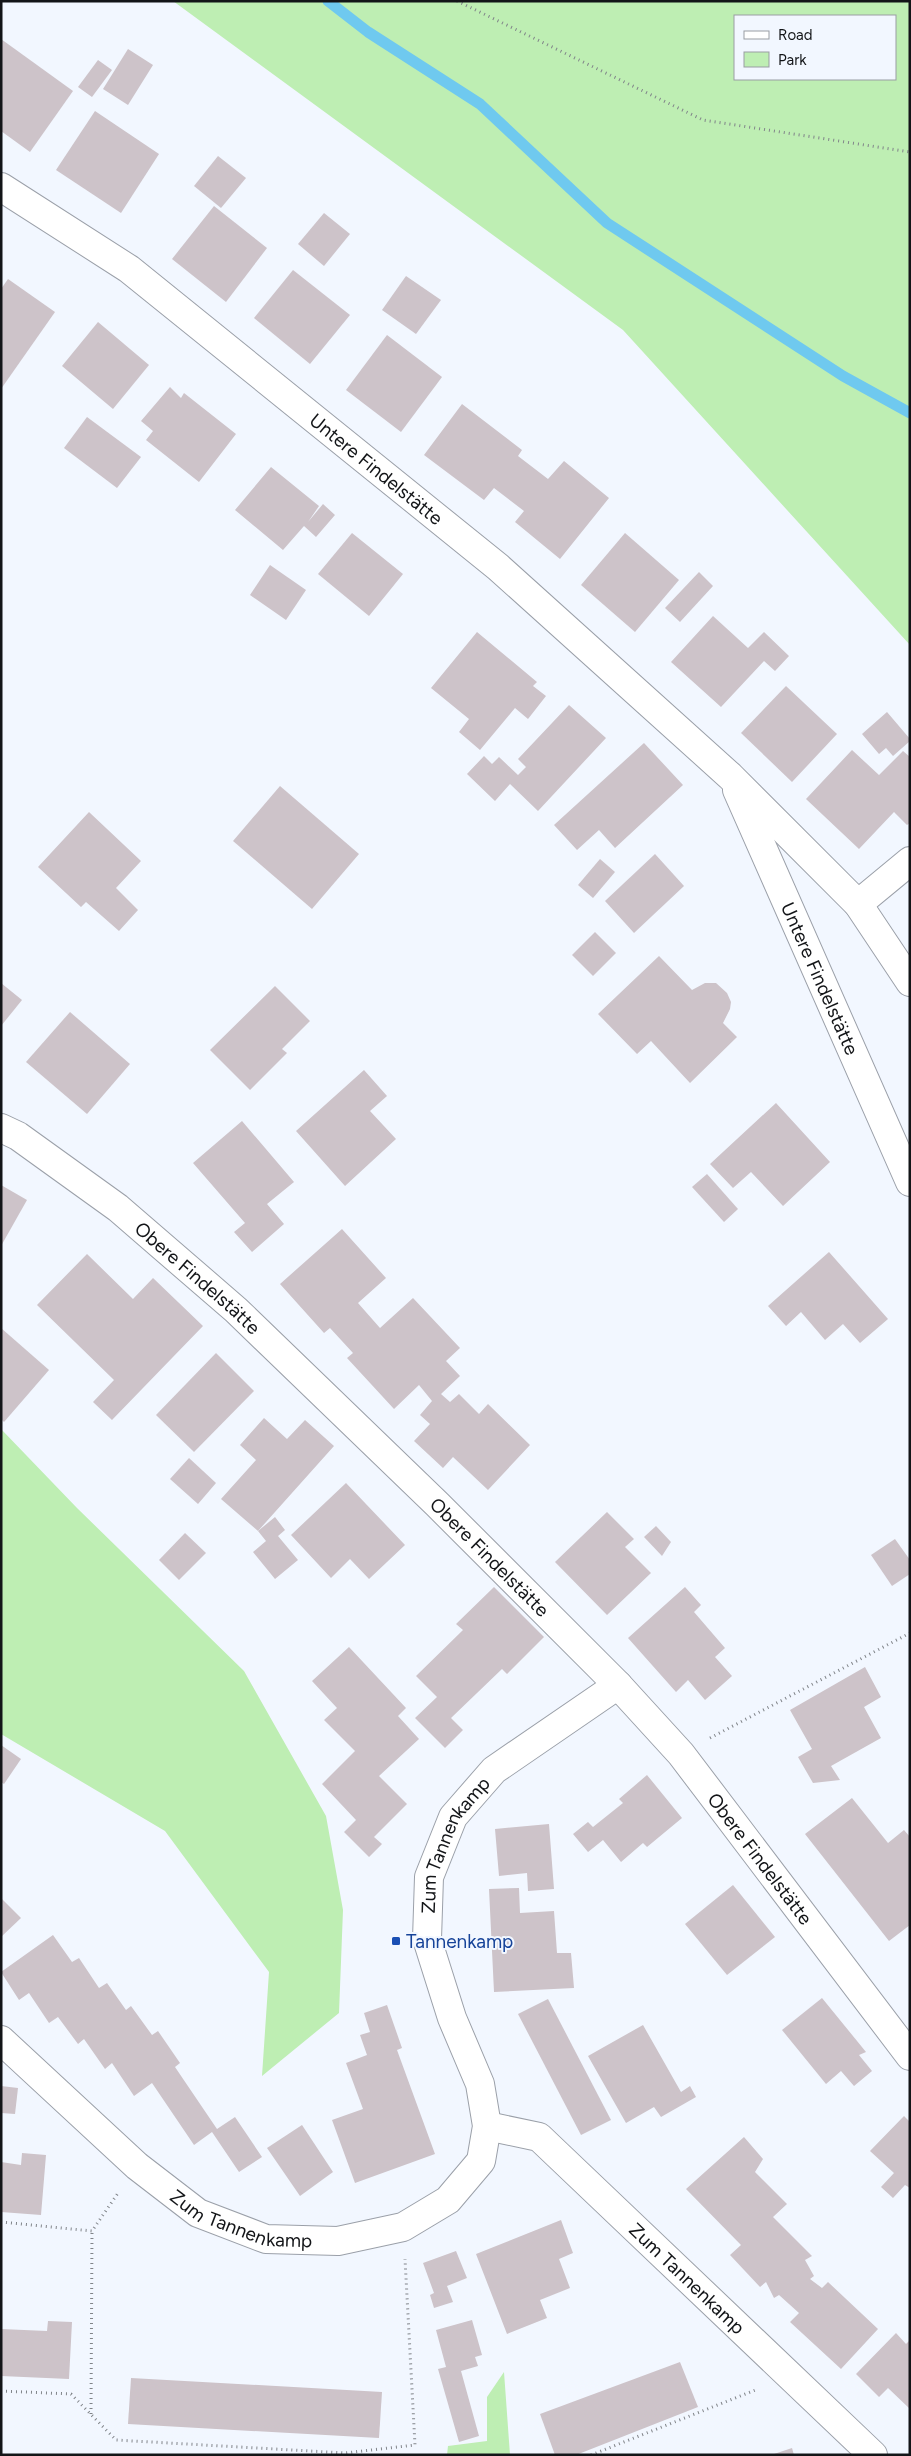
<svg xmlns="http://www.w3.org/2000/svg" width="911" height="2456" viewBox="0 0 911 2456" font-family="Figtree,sans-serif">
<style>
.green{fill:#beeeb3;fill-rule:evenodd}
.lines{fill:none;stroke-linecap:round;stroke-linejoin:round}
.stream{stroke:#6fc9ef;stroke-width:11}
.building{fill:#cdc3c9}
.minor-casing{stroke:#9ba0a9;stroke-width:30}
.path{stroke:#808489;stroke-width:3;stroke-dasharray:1 4;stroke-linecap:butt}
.minor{stroke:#fff;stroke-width:28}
.transit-dot{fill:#1a4fb4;stroke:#f2f7ff;stroke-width:2}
.labels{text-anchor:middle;stroke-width:4;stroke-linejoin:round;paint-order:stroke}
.street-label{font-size:19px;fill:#131518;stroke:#f2f7ff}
.transit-label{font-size:19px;fill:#164399;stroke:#f2f7ff;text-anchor:start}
</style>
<rect width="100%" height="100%" fill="#f2f7ff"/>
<g class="green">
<path d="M173,1h737v644l-287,-315zM735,16h160v63h-160z"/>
<polygon points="1,1429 77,1508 244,1671 326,1816 343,1910 339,2013 262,2076 269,1972 165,1831 1,1734"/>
<polygon points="504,2372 510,2455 447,2455 448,2446 487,2441 487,2397"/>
</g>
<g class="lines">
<polyline class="stream" points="328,1 368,32 480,104 607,223 843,376 910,413"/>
</g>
<g class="building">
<polygon points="1,39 73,91 30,152 1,131"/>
<polygon points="128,49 153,65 128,105 103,89"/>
<polygon points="98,60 112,70 92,97 78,87"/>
<polygon points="95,111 159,154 121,213 56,170"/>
<polygon points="218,156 246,178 221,208 194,186"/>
<polygon points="214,206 267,248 226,302 172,259"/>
<polygon points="324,213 350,234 324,266 298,244"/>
<polygon points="293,270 350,315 310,364 254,318"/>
<polygon points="406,276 441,300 416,334 382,310"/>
<polygon points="8,279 55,312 1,389 1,289"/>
<polygon points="98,322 149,365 113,409 62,366"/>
<polygon points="387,335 442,377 401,432 346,390"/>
<polygon points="170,387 181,398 184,393 236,434 199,482 146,440 153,431 141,421"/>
<polygon points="462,404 522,450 518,456 548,479 564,461 609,498 560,559 515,522 524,511 494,488 484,500 424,455"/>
<polygon points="87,417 141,457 117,488 64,448"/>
<polygon points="271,467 319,506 308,522 323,504 335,515 316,537 304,526 283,550 235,510"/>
<polygon points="352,533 403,574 369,616 318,574"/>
<polygon points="625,533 679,580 635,632 581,585"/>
<polygon points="270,565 306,590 286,620 250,595"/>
<polygon points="699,572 713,586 680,622 665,608"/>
<polygon points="713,616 748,648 764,632 789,656 775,671 764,661 721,707 671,662"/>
<polygon points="477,632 537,682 533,686 546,696 528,719 515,708 480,750 459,732 469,719 431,688"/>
<polygon points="786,686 837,734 792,782 741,733"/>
<polygon points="569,705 606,738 538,811 510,784 495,801 467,774 484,756 492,764 499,757 518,775 526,767 518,759"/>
<polygon points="887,712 910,739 910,741 893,756 886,748 879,754 862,734"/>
<polygon points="644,743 683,785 615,848 599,830 577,850 554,825"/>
<polygon points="852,750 879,775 903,751 910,757 910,823 907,825 894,812 859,849 806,799"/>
<polygon points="280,786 359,854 312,909 233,841"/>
<polygon points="89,812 141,861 116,888 138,910 119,931 86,902 81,907 38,867"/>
<polygon points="655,854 684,886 634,933 605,901"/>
<polygon points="600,859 615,872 593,898 578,885"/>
<polygon points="595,932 616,953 593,976 572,955"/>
<polygon points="659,956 692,990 705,983 716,983 727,993 731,1002 730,1009 723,1023 737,1037 690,1083 651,1041 637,1054 598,1014"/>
<polygon points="1,983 22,1000 1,1026"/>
<polygon points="275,986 310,1021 282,1049 287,1053 250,1090 210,1050"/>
<polygon points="70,1012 130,1064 87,1114 26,1062"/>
<polygon points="364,1070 387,1096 370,1111 396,1139 345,1186 296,1131"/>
<polygon points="776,1103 830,1162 783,1206 751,1172 733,1188 710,1164"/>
<polygon points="242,1121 294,1182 267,1204 284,1224 252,1252 234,1232 245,1223 193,1163"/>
<polygon points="707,1174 738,1209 724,1222 692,1187"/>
<polygon points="1,1185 27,1200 1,1246"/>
<polygon points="342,1229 386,1278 358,1303 380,1328 413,1298 460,1348 446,1361 460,1376 441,1394 450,1402 459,1394 479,1414 488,1404 530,1445 488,1490 453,1457 443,1468 414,1441 430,1424 420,1415 432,1401 419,1385 394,1409 347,1358 353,1353 330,1328 324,1333 280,1284"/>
<polygon points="829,1252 888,1319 860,1343 843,1324 825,1340 801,1312 786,1326 768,1306"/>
<polygon points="87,1254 133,1299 153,1278 203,1326 112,1420 93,1402 114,1380 37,1305"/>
<polygon points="1,1328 49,1370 4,1422 1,1419"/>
<polygon points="216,1353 254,1391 194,1452 156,1415"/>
<polygon points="264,1418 287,1439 305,1420 334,1446 258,1531 221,1499 256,1460 240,1445"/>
<polygon points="189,1458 216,1483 198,1504 170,1479"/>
<polygon points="346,1483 405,1545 369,1579 350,1559 331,1578 291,1535"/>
<polygon points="607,1512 634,1539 625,1547 651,1573 607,1615 555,1562"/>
<polygon points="275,1517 285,1530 278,1536 298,1560 275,1579 253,1552 266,1541 258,1531"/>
<polygon points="656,1526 671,1542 662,1556 644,1537"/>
<polygon points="185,1533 206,1553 179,1580 159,1560"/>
<polygon points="895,1539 910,1560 910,1574 892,1586 871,1555"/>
<polygon points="494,1587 544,1637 507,1674 502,1669 451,1718 463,1730 445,1748 415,1718 437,1697 416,1676 463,1630 456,1624"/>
<polygon points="685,1587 701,1605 694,1612 725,1648 715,1657 732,1676 705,1700 688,1680 676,1692 628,1638"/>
<polygon points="349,1647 406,1708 398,1716 419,1739 379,1776 407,1804 374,1837 382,1844 369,1857 344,1832 356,1820 322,1784 355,1751 324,1720 337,1708 312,1681"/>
<polygon points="865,1667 881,1697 864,1707 881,1738 831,1766 840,1780 813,1783 798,1757 812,1749 790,1710"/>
<polygon points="1,1745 21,1759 4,1784 1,1782"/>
<polygon points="647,1775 682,1818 647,1847 643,1843 621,1862 603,1840 588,1852 573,1834 588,1822 593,1827 623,1803 619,1799"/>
<polygon points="852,1798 888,1843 904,1830 910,1837 910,1925 889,1941 805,1834"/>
<polygon points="549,1824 554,1889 528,1891 527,1873 499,1876 495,1829"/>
<polygon points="733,1885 775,1937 727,1975 685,1924"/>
<polygon points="519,1888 520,1913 554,1911 557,1953 571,1953 574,1988 494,1992 489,1889"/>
<polygon points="1,1898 21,1918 1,1937"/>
<polygon points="53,1935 72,1962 79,1958 99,1988 107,1983 126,2010 131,2006 152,2035 158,2031 180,2063 175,2067 217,2129 235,2117 262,2157 239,2172 212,2132 194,2145 152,2083 134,2096 112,2063 105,2069 84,2039 78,2044 58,2017 49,2023 29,1993 19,2000 1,1972"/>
<polygon points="822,1998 866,2052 859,2055 872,2071 854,2086 841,2071 826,2084 782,2030"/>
<polygon points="548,1999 611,2120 581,2135 518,2014"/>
<polygon points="387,2005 402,2048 397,2050 435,2154 355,2183 332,2120 363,2109 346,2063 367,2055 360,2035 370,2032 364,2013"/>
<polygon points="643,2025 681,2092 690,2086 696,2097 661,2117 654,2107 626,2123 588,2056"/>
<polygon points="1,2086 18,2088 15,2114 1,2113"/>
<polygon points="904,2116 910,2122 910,2188 905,2185 893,2198 881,2187 894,2173 870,2151"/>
<polygon points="302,2125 333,2172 300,2196 267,2148"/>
<polygon points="744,2137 763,2159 755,2172 787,2204 773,2217 812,2256 805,2260 814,2276 810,2279 822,2288 828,2282 878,2329 841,2369 790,2322 799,2313 779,2295 774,2298 766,2282 760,2287 730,2255 741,2245 686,2189"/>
<polygon points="22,2153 46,2155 41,2215 1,2212 1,2162 21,2165"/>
<polygon points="561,2220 573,2253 559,2259 570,2288 540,2300 547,2318 507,2334 476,2254"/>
<polygon points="456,2251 467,2278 447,2286 453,2302 434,2308 430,2295 434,2293 423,2263"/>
<polygon points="472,2320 482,2355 475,2357 478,2366 461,2371 479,2436 459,2442 438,2369 446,2367 436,2330"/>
<polygon points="48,2321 72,2322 69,2379 1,2376 1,2329 47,2331"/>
<polygon points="896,2333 906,2344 910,2340 910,2409 888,2388 879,2397 856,2374"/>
<polygon points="680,2362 698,2407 576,2455 555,2455 540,2414"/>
<polygon points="131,2378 382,2392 379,2438 128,2424"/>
<polygon points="792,2448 794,2455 774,2455 774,2454"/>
</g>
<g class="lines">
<g class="minor-casing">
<g id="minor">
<path id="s1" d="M1,187l128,82 369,298 232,209 128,128 52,78"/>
<path id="s2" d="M737,790l173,392"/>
<polyline points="858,904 910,861"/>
<path id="s3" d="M1,1128l17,8 100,72 118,102 201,194 181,181 63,69 229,302"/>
<path id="s4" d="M1,2040l136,126 61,47 68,26 72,2 65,-14 45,-27 33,-39 6,-35 -7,-42 -28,-66 -25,-79 2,-62 24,-60 41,-47 124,-85"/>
<path id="s5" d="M487,2126l52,11 334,318"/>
</g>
</g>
<g class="path">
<polyline points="457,1 703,120 910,152"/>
<polyline points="710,1738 910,1633"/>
<polyline points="1,2222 92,2231 118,2193"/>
<polyline points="1,2391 71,2394 116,2440 345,2453 415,2445 405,2259"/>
<polyline points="91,2414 92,2231"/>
<polyline points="591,2455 758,2389"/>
</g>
<use href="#minor" class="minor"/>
</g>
<rect class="transit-dot" x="391" y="1936" width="10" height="10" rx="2.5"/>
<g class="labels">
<g class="street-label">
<text dy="7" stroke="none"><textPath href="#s1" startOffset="470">Untere Findelstätte</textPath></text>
<text dy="7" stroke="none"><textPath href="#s2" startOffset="206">Untere Findelstätte</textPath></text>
<text dy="7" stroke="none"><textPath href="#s3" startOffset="248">Obere Findelstätte</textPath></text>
<text dy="7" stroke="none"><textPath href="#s3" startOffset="652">Obere Findelstätte</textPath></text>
<text dy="7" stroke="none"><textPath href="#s4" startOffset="911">Zum Tannenkamp</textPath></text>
<text dy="7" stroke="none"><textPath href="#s3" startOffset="1058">Obere Findelstätte</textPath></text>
<text dy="7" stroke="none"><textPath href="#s4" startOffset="306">Zum Tannenkamp</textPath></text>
<text dy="7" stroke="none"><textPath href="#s5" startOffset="258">Zum Tannenkamp</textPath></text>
</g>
<g class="transit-label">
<text x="406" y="1948">Tannenkamp</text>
</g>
</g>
<rect width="911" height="2456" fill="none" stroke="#131518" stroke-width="5"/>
<rect x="734" y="15" width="162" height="65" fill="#f2f7ff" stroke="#999da3"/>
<rect x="744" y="31" width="25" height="8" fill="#ffffff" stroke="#999da3"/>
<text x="778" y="40" font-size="15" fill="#131518">Road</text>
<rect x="744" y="52" width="25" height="15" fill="#beeeb3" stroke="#999da3"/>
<text x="778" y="65" font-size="15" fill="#131518">Park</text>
</svg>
